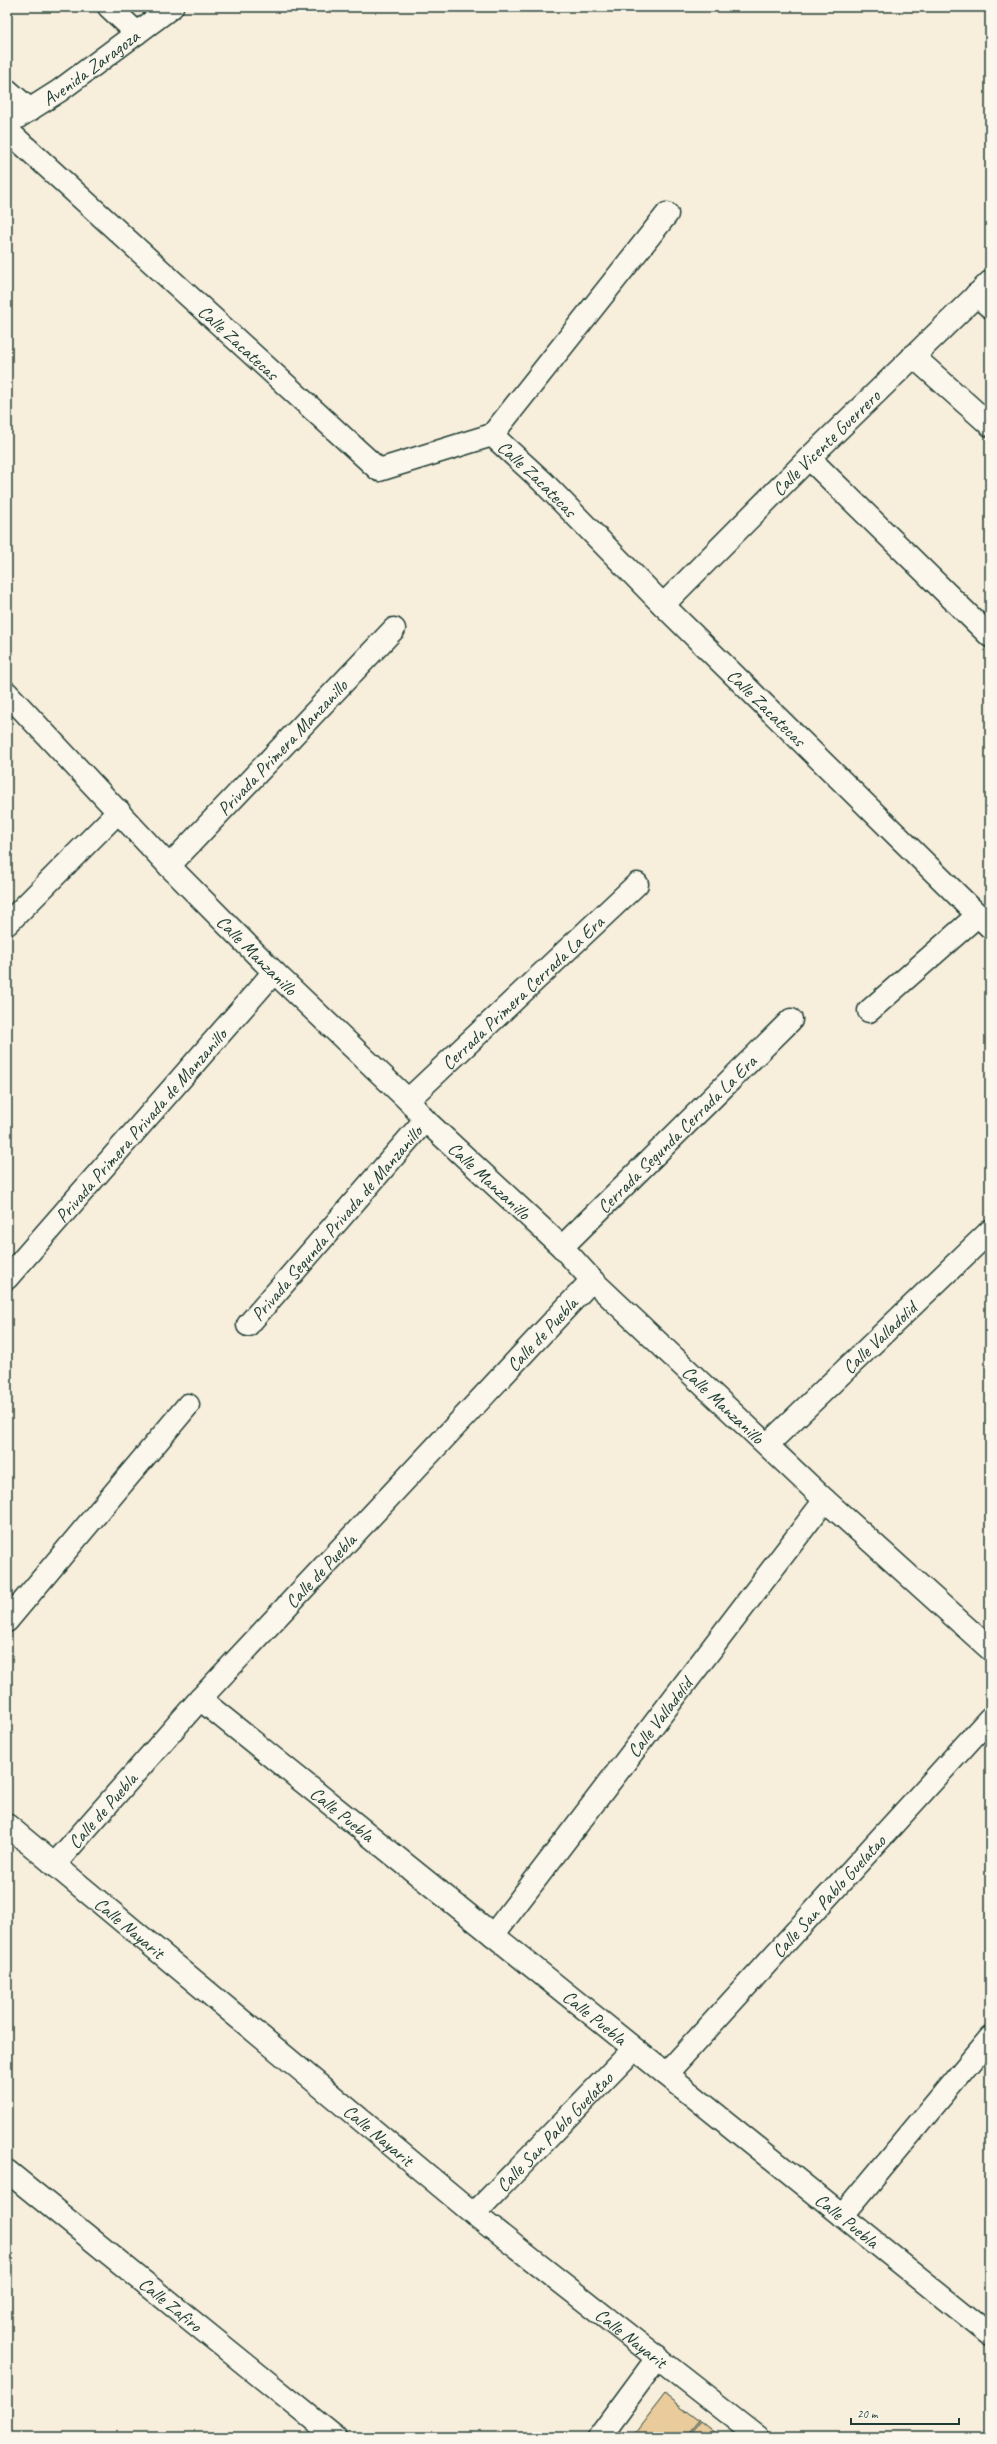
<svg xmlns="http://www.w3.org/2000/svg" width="997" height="2444" viewBox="0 0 997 2444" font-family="Caveat,sans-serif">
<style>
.building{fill:#eacb9c;stroke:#1f3d34}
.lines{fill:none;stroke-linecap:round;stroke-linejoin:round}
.street-casing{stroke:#1f3d34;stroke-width:25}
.secondary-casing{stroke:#1f3d34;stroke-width:25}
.street{stroke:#fbf7ec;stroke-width:22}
.secondary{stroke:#fbf7ec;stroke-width:22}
.labels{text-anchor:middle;stroke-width:3;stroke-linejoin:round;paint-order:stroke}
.street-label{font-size:19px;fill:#1f3d34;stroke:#fbf7ec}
</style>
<rect width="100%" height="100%" fill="#f8eedc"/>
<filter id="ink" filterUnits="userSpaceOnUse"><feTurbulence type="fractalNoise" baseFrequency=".025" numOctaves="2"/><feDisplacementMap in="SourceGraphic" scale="8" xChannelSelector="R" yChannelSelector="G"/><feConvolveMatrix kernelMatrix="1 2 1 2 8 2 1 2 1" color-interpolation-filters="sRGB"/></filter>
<g filter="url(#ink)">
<g class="building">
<polygon points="665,2394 700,2421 687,2437 632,2437"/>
<polygon points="701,2422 720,2437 689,2437"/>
</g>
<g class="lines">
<g class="street-casing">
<g id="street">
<polyline points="109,7 137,33"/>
<polyline points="7,90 30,110"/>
<path id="s1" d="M7,130l372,340 113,-35 50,46 121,124 327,322"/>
<polyline points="976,295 990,307"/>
<polyline points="913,356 990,425"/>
<polyline points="492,435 667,214"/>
<polyline points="809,458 990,636"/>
<path id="s2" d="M663,605l146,-147 181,-176"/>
<path id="s3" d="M169,866l225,-237"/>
<polyline points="7,924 119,811"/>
<polyline points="869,1011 978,915"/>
<path id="s4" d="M408,1100l229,-216"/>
<path id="s5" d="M562,1247l229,-227"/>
<path id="s6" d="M7,1278l267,-306"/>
<path id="s7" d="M248,1325l177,-205"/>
<path id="s8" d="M768,1444l222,-213"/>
<polyline points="7,1621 188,1405"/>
<path id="s9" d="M200,1699l790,636"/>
<path id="s10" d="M7,1825l467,389 284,223"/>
<path id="s11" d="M54,1865l146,-166 392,-419"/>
<path id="s12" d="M493,1935l332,-435"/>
<path id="s13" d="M666,2074l324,-356"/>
<path id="s14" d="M474,2214l160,-165"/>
<polyline points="842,2216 990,2038"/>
<polyline points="599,2437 658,2357"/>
</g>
</g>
<g class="secondary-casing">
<g id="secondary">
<path id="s15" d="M7,124l52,-33 113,-84"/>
<path id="s16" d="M7,693l162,173 105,106 134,128 17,20 137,127 30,33 233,220 165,149"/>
<path id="s17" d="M7,2171l328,266"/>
</g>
</g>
<use href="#street" class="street"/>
<use href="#secondary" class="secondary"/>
</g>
</g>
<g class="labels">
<g class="street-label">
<text dy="7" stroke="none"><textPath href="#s15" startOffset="101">Avenida Zaragoza</textPath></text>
<text dy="7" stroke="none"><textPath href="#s1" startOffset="314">Calle Zacatecas</textPath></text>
<text dy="7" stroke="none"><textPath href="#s2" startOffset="230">Calle Vicente Guerrero</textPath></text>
<text dy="7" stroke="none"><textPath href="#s1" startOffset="685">Calle Zacatecas</textPath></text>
<text dy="7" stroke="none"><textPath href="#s1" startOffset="1009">Calle Zacatecas</textPath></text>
<text dy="7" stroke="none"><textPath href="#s3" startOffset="164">Privada Primera Manzanillo</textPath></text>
<text dy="7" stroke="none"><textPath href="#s16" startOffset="362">Calle Manzanillo</textPath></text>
<text dy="7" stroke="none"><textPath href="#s4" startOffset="157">Cerrada Primera Cerrada La Era</textPath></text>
<text dy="7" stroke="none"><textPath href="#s6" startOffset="203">Privada Primera Privada de Manzanillo</textPath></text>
<text dy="7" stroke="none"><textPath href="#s5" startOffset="161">Cerrada Segunda Cerrada La Era</textPath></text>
<text dy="7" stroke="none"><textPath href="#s16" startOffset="686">Calle Manzanillo</textPath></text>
<text dy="7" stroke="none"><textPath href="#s7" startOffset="135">Privada Segunda Privada de Manzanillo</textPath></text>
<text dy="7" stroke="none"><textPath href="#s11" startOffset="721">Calle de Puebla</textPath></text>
<text dy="7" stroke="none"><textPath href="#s8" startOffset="154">Calle Valladolid</textPath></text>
<text dy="7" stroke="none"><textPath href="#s16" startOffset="1010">Calle Manzanillo</textPath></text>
<text dy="7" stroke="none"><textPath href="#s11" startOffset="397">Calle de Puebla</textPath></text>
<text dy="7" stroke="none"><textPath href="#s12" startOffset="274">Calle Valladolid</textPath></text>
<text dy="7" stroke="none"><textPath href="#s11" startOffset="73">Calle de Puebla</textPath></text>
<text dy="7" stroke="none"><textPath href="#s9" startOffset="183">Calle Puebla</textPath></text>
<text dy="7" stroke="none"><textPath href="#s13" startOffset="241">Calle San Pablo Guelatao</textPath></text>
<text dy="7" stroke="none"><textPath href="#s10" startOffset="160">Calle Nayarit</textPath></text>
<text dy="7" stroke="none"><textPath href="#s9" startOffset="507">Calle Puebla</textPath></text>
<text dy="7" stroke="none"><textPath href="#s14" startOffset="115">Calle San Pablo Guelatao</textPath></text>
<text dy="7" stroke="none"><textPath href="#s10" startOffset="484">Calle Nayarit</textPath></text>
<text dy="7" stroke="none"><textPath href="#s9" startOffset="831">Calle Puebla</textPath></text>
<text dy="7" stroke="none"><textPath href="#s17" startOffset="211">Calle Zafiro</textPath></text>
<text dy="7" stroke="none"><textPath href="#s10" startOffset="808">Calle Nayarit</textPath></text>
</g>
</g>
<rect width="997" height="2444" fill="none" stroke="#fbf7ec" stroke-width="24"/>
<rect x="12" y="12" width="973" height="2420" fill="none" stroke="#1f3d34" stroke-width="1.5" filter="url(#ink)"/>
<path d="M851 2418v6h108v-6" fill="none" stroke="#1f3d34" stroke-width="2"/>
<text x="857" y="2418" font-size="12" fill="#1f3d34" stroke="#fbf7ec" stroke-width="3" paint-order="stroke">20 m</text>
</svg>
